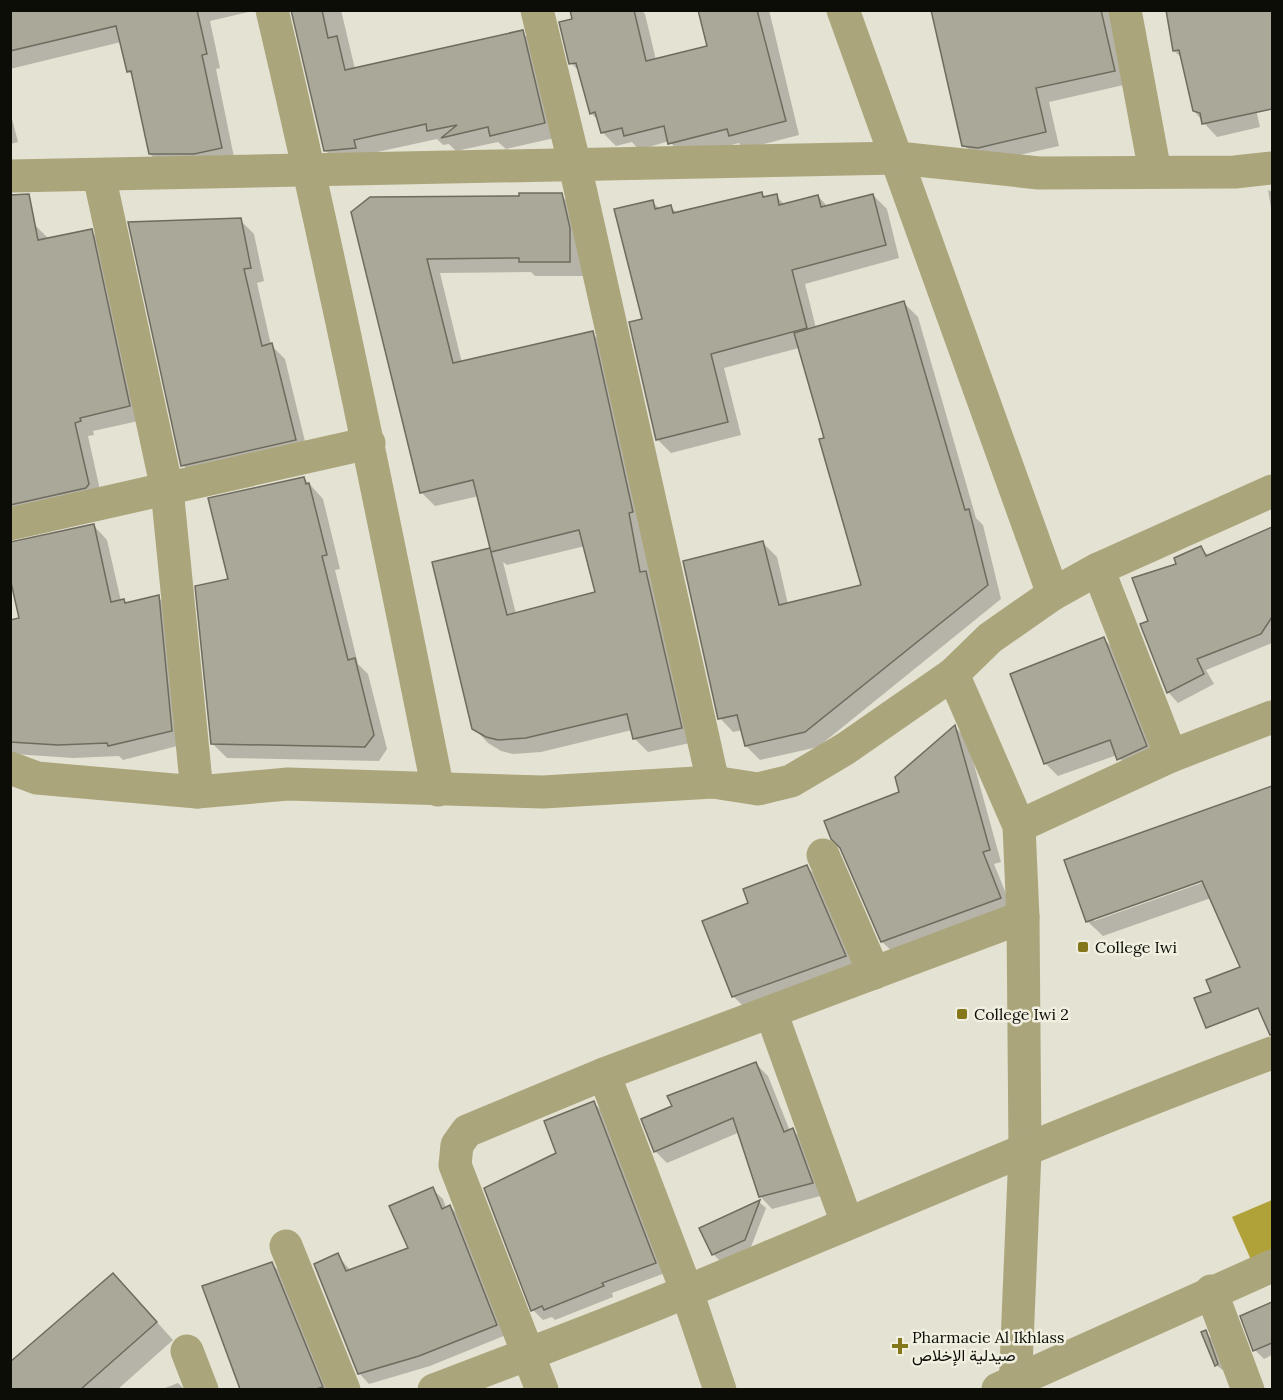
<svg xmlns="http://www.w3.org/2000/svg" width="1283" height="1400" viewBox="0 0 1283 1400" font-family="Lora,Vazirmatn,serif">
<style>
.forest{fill:#b0a138}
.shadow{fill:#0003;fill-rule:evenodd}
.building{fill:#aaa899;stroke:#6e6c5e;stroke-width:1.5}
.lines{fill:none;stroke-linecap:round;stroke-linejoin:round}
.street{stroke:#aba57c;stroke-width:33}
.poi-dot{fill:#84771b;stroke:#f1efe0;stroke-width:2}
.labels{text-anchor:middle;stroke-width:5;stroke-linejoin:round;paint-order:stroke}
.poi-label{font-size:16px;fill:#0d0d08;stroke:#f1efe0;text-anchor:start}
</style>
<rect width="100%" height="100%" fill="#e4e2d2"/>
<polygon class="forest" points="1272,1200 1272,1258 1252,1262 1232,1217"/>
<g class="shadow">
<polygon points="10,10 257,10 210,21 220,68 216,69 235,162 164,168 150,154 134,77 128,71 121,42 10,69"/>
<polygon points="293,10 341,10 355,69 522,32 536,46 559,137 506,149 498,142 456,151 449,144 443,145 437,139 368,154 339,164 325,150"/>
<polygon points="587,10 641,10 645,14 656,60 709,47 699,10 769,10 799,135 744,149 739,143 684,157 669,141 639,150 632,142 616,146 602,132 599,121 591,113 581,73 571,63"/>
<polygon points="932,10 1111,10 1128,84 1049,102 1059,146 993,161 978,159 964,145"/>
<polygon points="1167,10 1272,10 1272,88 1252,92 1260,127 1217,137 1204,123 1194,111 1183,59 1174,51"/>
<polygon points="10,111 18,142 10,144"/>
<polygon points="1268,190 1272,192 1272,214"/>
<polygon points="761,193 766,198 776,196 785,205 818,196 828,207 873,195 887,209 899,258 805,284 816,328 904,303 918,317 976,518 983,525 1001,599 818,747 760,760 746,746 743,730 733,732 720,718 763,543 777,557 788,604 863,586 825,439 799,348 724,368 741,435 671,453 657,439 643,321 652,202 660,209 671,207 678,214"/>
<path d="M561,195l14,14 8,67h-48l-4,-4 -91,1 22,90 130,-30 14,14 89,395 -47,10 -14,-14 -2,-8 -91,22 -28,2 -12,-3 -13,-8 -14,-15 16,-178 3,3 -14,-57 -44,10 -14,-14 -51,-294zM585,546l12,47 -81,21 -13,-52 4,3z"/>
<polygon points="240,220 254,234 264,281 257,283 271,345 285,359 308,454 196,479 183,465"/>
<polygon points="34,224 48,238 91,231 105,245 143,420 93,431 94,435 88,436 102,499 10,527 10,225"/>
<polygon points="304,478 323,499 340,569 335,570 358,664 368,674 387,749 379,761 227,758 213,744 230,580"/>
<polygon points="94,526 107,540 121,601 127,604 158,597 172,611 185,744 123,760 119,756 73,758 14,754 10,751 10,622 21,620"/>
<polygon points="1272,528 1272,643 1206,670 1214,684 1178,703 1168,692 1150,622 1178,565 1201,548 1209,556"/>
<polygon points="1104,639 1117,652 1159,759 1131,772 1117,755 1058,776 1046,764 1012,675"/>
<polygon points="955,727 967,739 1001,862 994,864 1013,911 895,954 882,942 842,847 901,793"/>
<path d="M1272,788v221l-6,-6 -55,-105 -108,38 -16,-15 -21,-60zM1209,877l1,3 -116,41v-4z"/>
<polygon points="806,866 817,877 856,967 744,1007 733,996 750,904"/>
<polygon points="756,1064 768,1076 790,1131 793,1130 805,1142 824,1195 772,1209 760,1196 740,1132 667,1163 655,1151"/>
<polygon points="594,1103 604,1113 665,1273 612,1293 613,1297 555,1320 552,1317 543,1320 533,1310 558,1153"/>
<polygon points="432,1189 443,1199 446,1208 450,1206 460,1217 506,1335 430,1366 369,1384 359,1373 337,1255 351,1271 410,1249"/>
<polygon points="759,1202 766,1208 751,1247 720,1261 713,1254 701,1228"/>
<polygon points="272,1264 286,1278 331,1390 241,1390 204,1287"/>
<polygon points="130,1292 173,1340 117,1390 10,1390 10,1364"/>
<polygon points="1272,1304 1272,1355 1264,1359 1255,1350 1242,1317"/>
<polygon points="1205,1332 1212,1339 1224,1371 1216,1365"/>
<polygon points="178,1383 185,1390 160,1390"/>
</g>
<g class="building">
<polygon points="10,10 197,10 207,54 202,55 222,148 194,154 149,154 131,71 127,72 116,26 10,51"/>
<polygon points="291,10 322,10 328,38 337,36 345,70 523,30 545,123 490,136 488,127 441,138 457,125 427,131 426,124 354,140 356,148 324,151"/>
<polygon points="570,10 634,10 646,61 707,46 698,10 757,10 786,121 729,136 727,129 668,144 664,126 624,136 622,128 601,133 595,112 590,114 576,63 569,64 559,22 572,19"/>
<polygon points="931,10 1101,10 1115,71 1036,88 1046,132 978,148 962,146"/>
<polygon points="1166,10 1272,10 1272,109 1202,124 1200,113 1193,111 1179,50 1173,51"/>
<polygon points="762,192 763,197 777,194 779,205 818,195 821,207 873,194 886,245 792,270 807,328 711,354 728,422 656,440 629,322 642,319 614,209 653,200 655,209 671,205 673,213"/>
<polygon points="519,193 562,193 570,228 570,262 519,262 519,258 427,259 453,363 593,331 633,512 629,513 640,572 646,571 682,728 633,739 627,714 526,738 498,740 486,737 472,729 432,562 490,548 507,615 595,592 579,530 491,552 473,480 420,493 351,212 370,197 519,196"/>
<polygon points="29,194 38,240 92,229 130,406 80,418 81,421 75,423 89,484 86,488 10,505 10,195"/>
<polygon points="241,218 251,268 244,269 262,346 272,343 296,440 181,466 128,222"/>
<polygon points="904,301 965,510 969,509 988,585 805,732 745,746 737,715 718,719 683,561 763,541 779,605 861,585 819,439 824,438 794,333"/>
<polygon points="304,477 306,484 309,483 327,555 322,556 348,660 355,658 374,735 365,747 211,744 195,586 228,579 208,498"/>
<polygon points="94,524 111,602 124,599 125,603 159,595 172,731 108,746 107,743 58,745 10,742 10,620 19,618 10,578 10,542"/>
<polygon points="1272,527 1272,617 1261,634 1197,659 1204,674 1167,693 1140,624 1148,621 1132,578 1176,564 1174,558 1201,546 1206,556"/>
<polygon points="1104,637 1147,746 1117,760 1110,740 1044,764 1010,674"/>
<polygon points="955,725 990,850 983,852 1001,898 881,942 840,848 831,839 824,821 899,792 895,777"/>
<polygon points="1272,786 1272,1035 1270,1035 1258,1008 1206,1028 1194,998 1211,992 1206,980 1240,967 1202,881 1086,922 1064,860"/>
<polygon points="807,865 846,956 732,997 702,921 748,903 743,889"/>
<polygon points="756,1062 784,1132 793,1128 813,1183 759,1197 733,1118 654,1152 641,1119 672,1106 667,1096"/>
<polygon points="594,1101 656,1263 602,1283 604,1286 544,1310 542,1306 531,1311 484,1188 556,1153 544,1121"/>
<polygon points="433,1187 442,1209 450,1205 497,1325 419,1356 358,1374 314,1264 338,1253 346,1271 408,1248 389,1206"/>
<polygon points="760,1200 745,1240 712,1255 699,1228"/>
<polygon points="272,1262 323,1387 316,1389 240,1389 202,1286"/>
<polygon points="113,1273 157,1322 81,1389 10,1389 10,1362"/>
<polygon points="1272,1302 1272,1343 1253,1351 1240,1316"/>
<polygon points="1206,1330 1218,1364 1215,1366 1201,1332"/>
</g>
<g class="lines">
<g class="street">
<path d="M272,10c61,259 114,520 166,780"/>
<polyline points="537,10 575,166 713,782"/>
<polyline points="843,10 1053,594"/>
<polyline points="1125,10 1155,172"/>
<polyline points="99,175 167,489 197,792"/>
<polyline points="10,176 898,158 1039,173 1235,172 1272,168"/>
<polyline points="10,524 369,443"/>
<polyline points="1098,569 1171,756"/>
<polyline points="953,674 1019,826 1023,917 1025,1152 1015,1390"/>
<polyline points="10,768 37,778 197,792 288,784 543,792 713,782 758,789 791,781 845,749 953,674 990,638 1053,594 1098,569 1272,491"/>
<polyline points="1019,826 1171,756 1272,717"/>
<polyline points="823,855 874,973"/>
<polyline points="771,1012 847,1223"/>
<polyline points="604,1074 687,1292 720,1390"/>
<polyline points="286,1246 344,1390"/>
<polyline points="1211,1291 1248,1390"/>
<polyline points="187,1351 202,1390"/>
<polyline points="998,1389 1272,1266"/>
<path d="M434,1390c85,-33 171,-64 254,-99 194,-81 387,-165 584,-238"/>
<polyline points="542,1390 455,1165 457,1145 467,1131 604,1074 1023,917"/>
</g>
</g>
<g class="poi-dot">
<rect x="1077" y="941" width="12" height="12" rx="3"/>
<rect x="956" y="1008" width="12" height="12" rx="3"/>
<path d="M897 1337h6v6h6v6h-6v6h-6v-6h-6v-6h6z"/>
</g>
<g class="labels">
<g class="poi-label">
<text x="1095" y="953">College Iwi</text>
<text x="974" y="1020">College Iwi 2</text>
<text x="912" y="1343">Pharmacie Al Ikhlass<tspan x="912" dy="18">صيدلية الإخلاص</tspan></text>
</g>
</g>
<rect width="1283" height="1400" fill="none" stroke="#0d0d08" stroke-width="24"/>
</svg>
